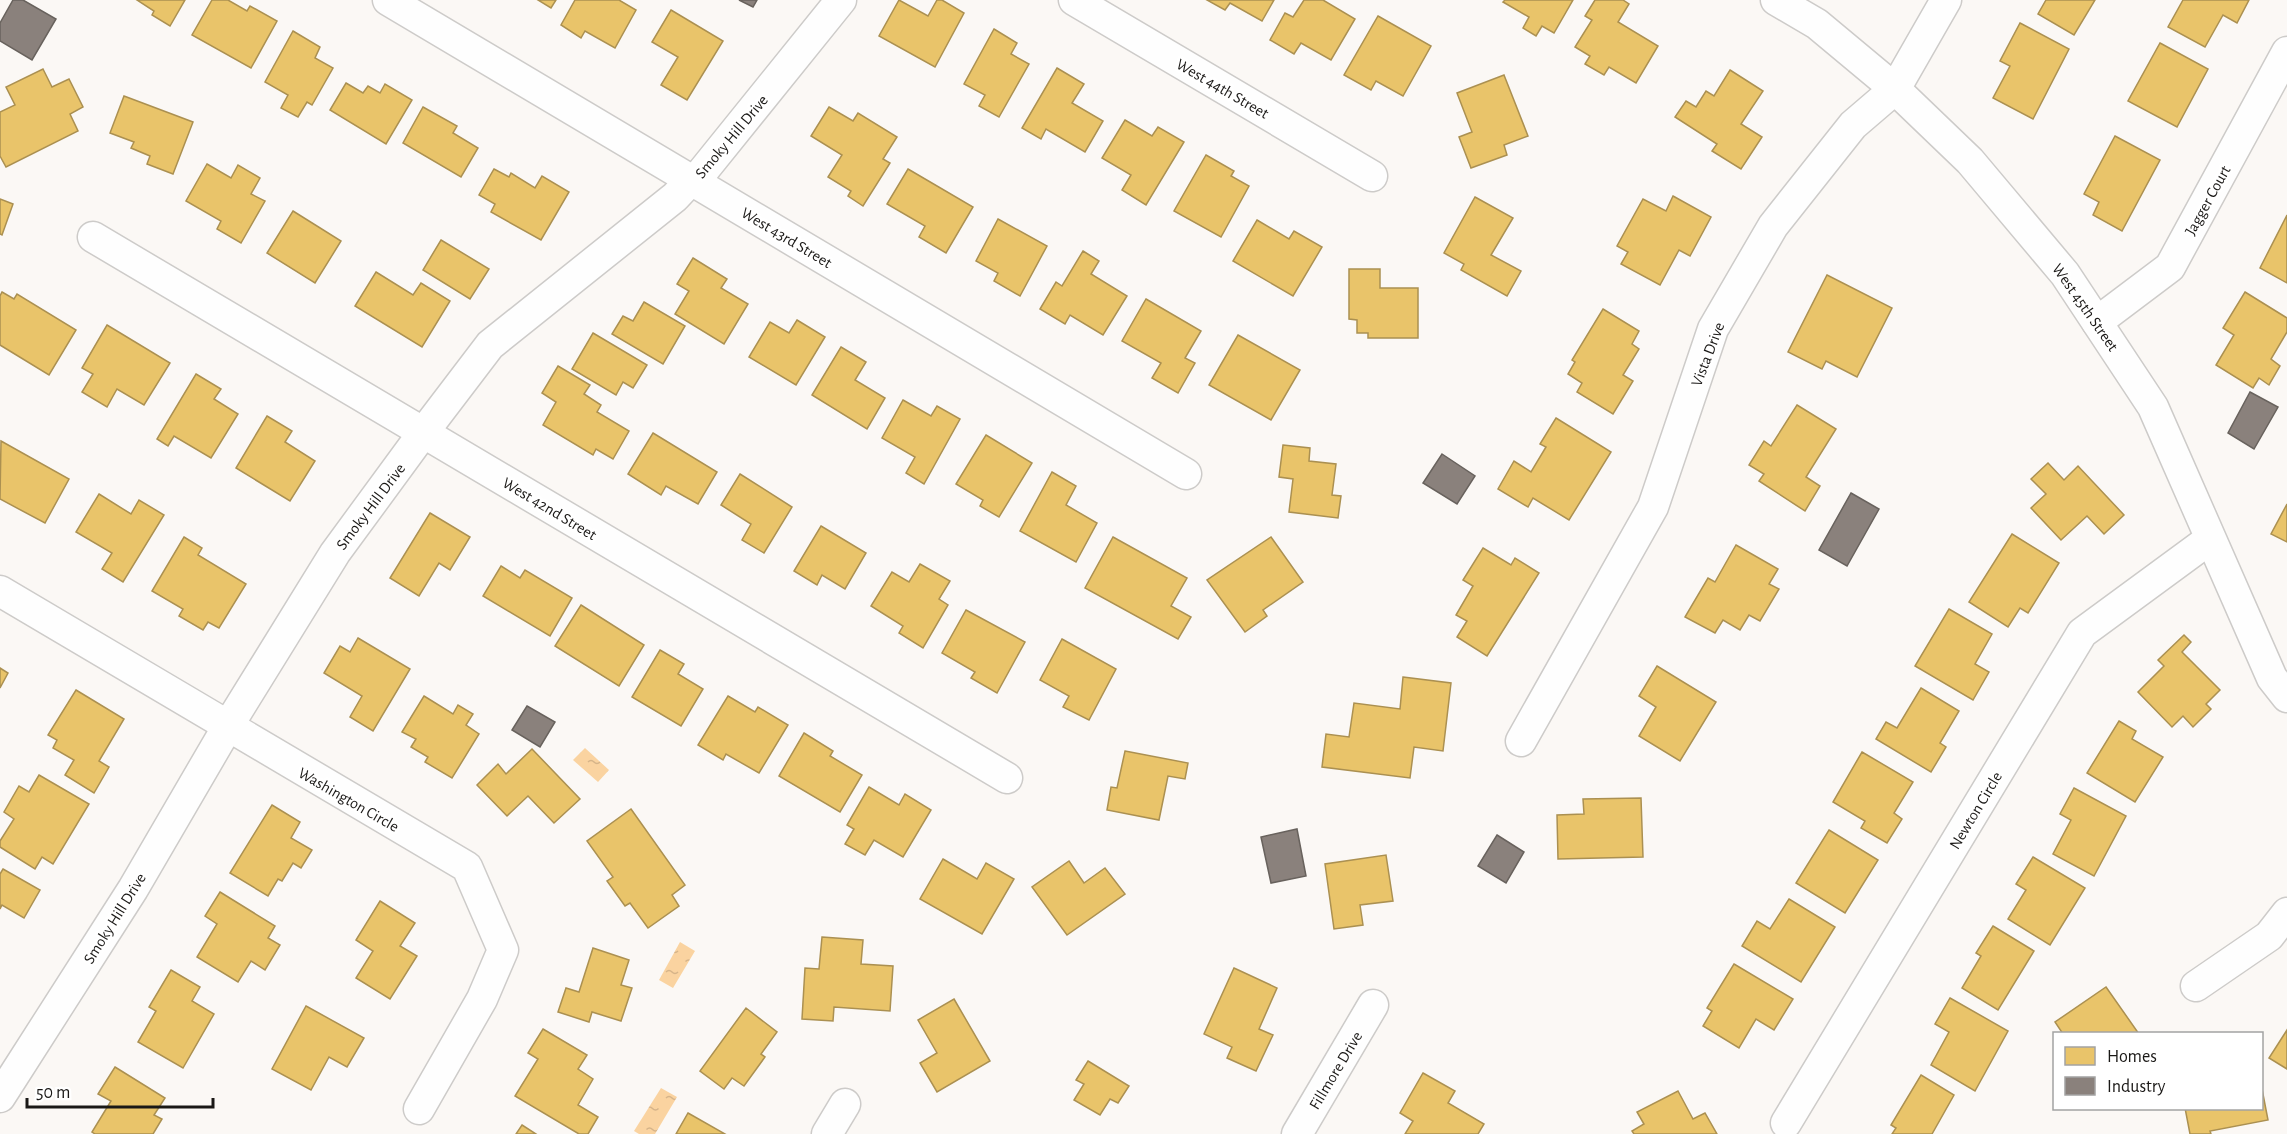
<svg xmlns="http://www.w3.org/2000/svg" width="2287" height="1134" viewBox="0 0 2287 1134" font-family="'Alegreya Sans',sans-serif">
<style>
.water{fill:url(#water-ripples)}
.homes{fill:#e9c46a;stroke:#ab9051;stroke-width:1.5}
.industry{fill:#8a817c;stroke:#68625d;stroke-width:1.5}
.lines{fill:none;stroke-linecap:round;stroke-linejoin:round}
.minor-casing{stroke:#cdcbc9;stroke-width:33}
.minor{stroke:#fefefe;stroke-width:30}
.labels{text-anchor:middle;stroke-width:6;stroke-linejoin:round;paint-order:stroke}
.street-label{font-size:16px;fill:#1a1816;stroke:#fff}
</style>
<defs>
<pattern id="water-ripples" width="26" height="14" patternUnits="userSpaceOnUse" patternTransform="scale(1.5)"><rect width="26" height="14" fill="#fad3a0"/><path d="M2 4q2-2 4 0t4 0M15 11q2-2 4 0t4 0" fill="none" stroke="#d6b489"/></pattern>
</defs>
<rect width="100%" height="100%" fill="#fbf8f5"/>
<g class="water">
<polygon points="585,748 609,770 598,782 573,760"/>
<polygon points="680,942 695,951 673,988 659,980"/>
<polygon points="661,1088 677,1097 655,1134 639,1134 634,1131"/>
</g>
<g class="homes">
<polygon points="137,0 185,0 170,26 152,15 154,11"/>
<polygon points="212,0 228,0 247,11 250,6 277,21 251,68 192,35"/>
<polygon points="538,0 556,0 551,8"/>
<polygon points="575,0 619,0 636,10 615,48 585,31 581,38 561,25"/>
<polygon points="899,0 928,16 937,0 942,0 964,13 935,67 879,36"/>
<polygon points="1207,0 1274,0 1262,21 1230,3 1225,10"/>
<polygon points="1304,0 1323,0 1355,19 1331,60 1301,43 1294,54 1270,40 1285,13 1293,17"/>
<polygon points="1505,0 1573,0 1554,33 1542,26 1536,36 1523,28 1529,17 1503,2"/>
<polygon points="1595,0 1623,0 1629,4 1618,22 1658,46 1636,83 1609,67 1604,75 1585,64 1590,56 1575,47 1592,20 1585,16"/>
<polygon points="2046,0 2095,0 2074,35 2038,14"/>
<polygon points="2183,0 2249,0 2237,23 2223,15 2205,47 2168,27"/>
<polygon points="671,10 723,41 687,100 661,85 678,57 652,42"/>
<polygon points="1378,16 1431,46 1403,96 1376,81 1371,90 1344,75"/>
<polygon points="2020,23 2069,49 2033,119 1993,98 2010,66 2000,61"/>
<polygon points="994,29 1017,43 1011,54 1029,64 999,117 979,106 985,95 964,84"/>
<polygon points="293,31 320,47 315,58 333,68 312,105 307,102 298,117 281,108 288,95 265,82"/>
<polygon points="2160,43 2208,69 2177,127 2128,101"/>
<polygon points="1057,68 1084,84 1072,103 1103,121 1085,152 1046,129 1041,139 1022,128"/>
<polygon points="43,69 52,87 69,79 83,107 70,114 78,131 6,167 0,156 0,112 15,105 6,87"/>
<polygon points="1730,70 1763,91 1741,124 1762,137 1741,169 1712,151 1717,144 1675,117 1686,101 1696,107 1706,91 1714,96"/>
<polygon points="1504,75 1528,136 1504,145 1507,155 1471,168 1459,137 1472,132 1457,93"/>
<polygon points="346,83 363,93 368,86 380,93 385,84 412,100 386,144 330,110"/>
<polygon points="124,96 193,122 173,174 147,164 150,156 131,148 134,142 110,133"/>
<polygon points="423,107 457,126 453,133 478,148 461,177 403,143"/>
<polygon points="829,107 853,121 858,113 897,137 883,159 890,163 863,206 848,196 851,191 828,177 842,155 811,136"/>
<polygon points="1125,120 1152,136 1158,127 1184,142 1146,205 1122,190 1131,175 1102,158"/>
<polygon points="2115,136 2160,160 2122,231 2093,215 2099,202 2084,194"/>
<polygon points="1206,155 1234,171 1231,176 1249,186 1221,237 1174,211"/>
<polygon points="207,164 231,178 238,165 260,178 251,194 265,201 241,243 217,229 221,221 186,201"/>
<polygon points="494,169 509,177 511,173 535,188 542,176 569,192 541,240 491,212 495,204 479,195"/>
<polygon points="908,169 973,207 946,253 919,237 925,226 887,204"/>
<polygon points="1673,196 1711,217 1690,256 1679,250 1660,285 1621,264 1628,252 1617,246 1643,199 1666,211"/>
<polygon points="1475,197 1513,218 1491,255 1521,271 1507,296 1461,270 1464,264 1444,253"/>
<polygon points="0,199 13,204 2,235 0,234"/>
<polygon points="293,211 341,241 315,283 267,253"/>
<polygon points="2287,215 2287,283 2260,268"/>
<polygon points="998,219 1047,246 1020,296 994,281 998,273 976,261"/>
<polygon points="1257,220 1289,239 1294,231 1322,247 1293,296 1233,261"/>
<polygon points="441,240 489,269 470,299 423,270"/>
<polygon points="1083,251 1099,261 1091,274 1127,296 1103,335 1070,315 1065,324 1040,309 1056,282 1062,286"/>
<polygon points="693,258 727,279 721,288 748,304 724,344 675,314 689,291 677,284"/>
<polygon points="1349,269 1380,269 1380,288 1418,288 1418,338 1368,338 1368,333 1357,333 1357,320 1349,319"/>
<polygon points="376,272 413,295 421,283 450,301 422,347 355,306"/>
<polygon points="1827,275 1892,308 1857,377 1826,361 1822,369 1788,352"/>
<polygon points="2,292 14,299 17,294 76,330 49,375 0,345 0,296"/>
<polygon points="2245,292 2287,318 2287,332 2271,359 2280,366 2269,385 2259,378 2253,388 2216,365 2234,335 2223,328"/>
<polygon points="1146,299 1201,331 1185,358 1195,363 1178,393 1152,378 1161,363 1122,341"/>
<polygon points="644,302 685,326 663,364 612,334 623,316 633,321"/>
<polygon points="1603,309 1639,331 1632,344 1639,349 1623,375 1633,381 1613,414 1577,392 1582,383 1568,374 1575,362 1572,360"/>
<polygon points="797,320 825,337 796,385 749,357 770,322 789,333"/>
<polygon points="107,325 170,363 144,405 117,389 107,407 82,392 93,374 82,368"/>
<polygon points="593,333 647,365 633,388 623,382 616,395 572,369"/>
<polygon points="1238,335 1300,370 1271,420 1209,385"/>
<polygon points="841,347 866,362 855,380 885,398 867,429 812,395"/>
<polygon points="558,366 590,385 584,394 601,405 597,412 629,431 613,459 596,449 593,455 543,425 556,402 542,393"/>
<polygon points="196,374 221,389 214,399 238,414 211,458 174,436 168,446 157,439"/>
<polygon points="903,400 931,416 937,406 960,419 924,484 906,473 915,457 882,438"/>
<polygon points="1797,405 1836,429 1806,477 1820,486 1805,511 1759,481 1764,474 1749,465 1764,441 1771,446"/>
<polygon points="267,416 292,431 285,442 315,461 290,501 236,468"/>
<polygon points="1556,418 1611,452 1569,520 1533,498 1528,507 1498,489 1514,461 1531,472 1546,447 1540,444"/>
<polygon points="653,433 717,472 698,504 666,486 661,495 628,474"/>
<polygon points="986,435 1032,463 999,517 980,506 983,500 956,484"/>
<polygon points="1,441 69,479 45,523 0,499"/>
<polygon points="1283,445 1310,448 1309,461 1336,464 1332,495 1341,496 1338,518 1289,512 1293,479 1279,477"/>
<polygon points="2048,463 2064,480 2078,466 2124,515 2104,534 2087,516 2061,540 2031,508 2046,494 2031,479"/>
<polygon points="1052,472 1076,486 1066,505 1097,523 1076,562 1020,531"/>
<polygon points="740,474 792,507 764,553 742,540 751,524 721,505"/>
<polygon points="99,494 131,514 139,500 164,515 123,582 102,569 112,553 76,532"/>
<polygon points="2287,504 2287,542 2271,534"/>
<polygon points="430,513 470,537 450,570 439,563 419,596 390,578"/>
<polygon points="821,526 866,553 845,589 822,575 817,585 794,571"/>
<polygon points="2012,534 2059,563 2028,613 2020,608 2008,627 1969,602"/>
<polygon points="184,537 202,548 198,555 246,584 219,628 208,622 203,630 179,616 183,609 152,591"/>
<polygon points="1113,537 1187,578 1171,606 1191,617 1178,639 1085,588"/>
<polygon points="1271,537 1303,582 1263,610 1267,616 1245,632 1207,580"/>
<polygon points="1736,545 1778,569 1769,584 1779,589 1760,621 1749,615 1740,630 1723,620 1715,633 1685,617 1708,578 1715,582"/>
<polygon points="1483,548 1511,565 1515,558 1539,573 1487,656 1457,637 1467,621 1456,615 1473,586 1463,580"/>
<polygon points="920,564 950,581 939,599 948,605 923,648 899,633 903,626 871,606 892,572 909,582"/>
<polygon points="501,566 520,578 525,570 572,598 550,636 483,596"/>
<polygon points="581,605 644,645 619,686 555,646"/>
<polygon points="1949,609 1992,634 1975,664 1989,672 1973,700 1915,666"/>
<polygon points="966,610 1025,642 997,693 971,678 975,672 942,653"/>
<polygon points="2184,635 2191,642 2182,652 2220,690 2206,704 2211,709 2193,727 2183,716 2172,727 2138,692 2164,666 2158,660"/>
<polygon points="358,638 410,669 373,731 350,717 362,696 324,673 340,646 350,652"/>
<polygon points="1062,639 1116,669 1089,720 1063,707 1069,696 1040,680"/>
<polygon points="660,650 684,664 678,674 703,689 681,726 632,697"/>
<polygon points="1657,666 1716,702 1680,761 1639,736 1656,707 1639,696"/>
<polygon points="0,668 8,673 0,688"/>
<polygon points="1403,677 1451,683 1443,751 1414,747 1410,778 1322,767 1326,734 1349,737 1354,703 1400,709"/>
<polygon points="1921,688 1959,711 1940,743 1946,747 1931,772 1876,739 1886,722 1897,728"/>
<polygon points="76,690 124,719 99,761 109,767 94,793 65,775 74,760 53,748 57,740 48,735"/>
<polygon points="424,696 453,714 458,705 473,714 466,725 479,734 452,778 425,762 428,757 411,747 416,739 402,732"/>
<polygon points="728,696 755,712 758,707 788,725 759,773 726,754 723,760 698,745"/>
<polygon points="2119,721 2136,731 2132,739 2163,757 2135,802 2087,773"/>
<polygon points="804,733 833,751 830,756 862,775 840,812 779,776"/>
<polygon points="532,749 580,799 554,823 528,796 507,816 477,785 498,764 506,774"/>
<polygon points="1125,751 1188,763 1185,779 1168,776 1159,820 1107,810 1111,787 1117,788"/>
<polygon points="1862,752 1913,782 1894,813 1902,819 1887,843 1861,828 1865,821 1833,802"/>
<polygon points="39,775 89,804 53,864 42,857 35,869 0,847 0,841 14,819 4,812 19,786 29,792"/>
<polygon points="869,787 899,805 905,794 931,810 903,857 874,840 865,855 845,844 854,829 847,825"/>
<polygon points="2074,788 2126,816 2094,876 2053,854 2071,820 2060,814"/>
<polygon points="1641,798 1643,857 1558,859 1557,815 1584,814 1583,799"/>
<polygon points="272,805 300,822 291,838 312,850 301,868 293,863 282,881 278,879 268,896 230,873"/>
<polygon points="631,809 685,885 672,895 679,906 648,928 630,903 625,906 607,881 613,877 587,841"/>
<polygon points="1829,830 1878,860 1845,913 1796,883"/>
<polygon points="1386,855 1393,901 1360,905 1363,925 1334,929 1325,864"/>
<polygon points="2033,857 2085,888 2050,945 2008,919 2026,890 2016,884"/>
<polygon points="943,859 977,879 986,863 1014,879 982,934 920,899"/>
<polygon points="1069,861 1084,883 1105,868 1125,894 1067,935 1032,887"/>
<polygon points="3,869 40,890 24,918 2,905 0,909 0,874"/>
<polygon points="220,892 275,926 268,938 280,945 265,970 251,961 238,982 197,957 217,924 205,916"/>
<polygon points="1789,899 1835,927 1801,982 1742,946 1757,921 1770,929"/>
<polygon points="380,901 415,923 400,946 417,956 390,999 356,978 373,951 356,940"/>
<polygon points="1993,926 2034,951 1998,1010 1962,988 1981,956 1976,953"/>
<polygon points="822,937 863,940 861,964 893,966 890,1011 834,1007 833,1021 802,1019 805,968 819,969"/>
<polygon points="593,948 629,960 621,985 632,988 621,1021 592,1012 589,1022 558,1012 566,988 579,992"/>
<polygon points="1734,964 1793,999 1774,1030 1756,1019 1739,1048 1703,1026 1712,1011 1707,1008"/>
<polygon points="1234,968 1277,988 1259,1029 1273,1035 1256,1071 1227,1058 1232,1047 1204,1034"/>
<polygon points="171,970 200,987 192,1001 214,1014 183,1068 138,1042 156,1011 149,1007"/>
<polygon points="2106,987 2139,1034 2063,1034 2055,1022"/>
<polygon points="1950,998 2008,1031 1975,1091 1931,1065 1949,1032 1935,1024"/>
<polygon points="954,999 990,1061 937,1092 920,1063 937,1053 918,1020"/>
<polygon points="306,1006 364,1038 347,1067 329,1057 311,1090 272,1069"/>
<polygon points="746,1008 777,1032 761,1054 765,1057 744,1086 732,1078 724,1089 700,1071"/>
<polygon points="543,1029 587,1055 578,1069 593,1079 578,1105 598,1117 588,1134 579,1134 515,1096 538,1059 528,1053"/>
<polygon points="2287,1030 2287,1069 2269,1058"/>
<polygon points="1088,1061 1129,1086 1118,1103 1110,1099 1100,1115 1074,1100 1084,1084 1076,1080"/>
<polygon points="115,1067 165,1098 154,1115 162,1119 153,1134 95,1134 92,1132 111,1101 98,1094"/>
<polygon points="1423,1073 1455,1091 1448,1103 1484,1124 1478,1134 1405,1134 1413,1121 1400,1113"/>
<polygon points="1921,1075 1954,1095 1932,1134 1892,1134 1896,1128 1891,1125"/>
<polygon points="2262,1089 2268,1120 2210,1131 2211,1134 2190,1134 2185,1108 2262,1108"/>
<polygon points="1678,1091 1693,1119 1705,1113 1717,1134 1634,1134 1632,1131 1644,1124 1637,1112"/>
<polygon points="688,1113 725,1134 676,1134"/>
<polygon points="522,1125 536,1134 516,1134"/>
</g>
<g class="industry">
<polygon points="13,0 23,0 56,19 32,60 0,41 0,23"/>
<polygon points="739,0 757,0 753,7"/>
<polygon points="2250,392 2278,407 2254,449 2228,433"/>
<polygon points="1442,454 1475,476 1457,504 1423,483"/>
<polygon points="1851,493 1879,509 1847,566 1819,550"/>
<polygon points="527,706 555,722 540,747 512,730"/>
<polygon points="1297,829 1306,876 1271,883 1261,837"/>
<polygon points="1497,835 1524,852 1506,883 1478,866"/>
</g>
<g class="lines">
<g class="minor-casing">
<g id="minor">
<polyline points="388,0 1186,474"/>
<polyline points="1074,0 1372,176"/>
<polyline points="1776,0 1817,24 1895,89 1970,161 2065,274 2153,407 2272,678 2287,697"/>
<polyline points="93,237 1007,778"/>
<polyline points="2097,322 2170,267 2287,52"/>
<polyline points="0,591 467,867 503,950 482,999 419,1109"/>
<polyline points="1521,741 1653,507 1713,329 1773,226 1853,125 1895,89 1946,0"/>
<polyline points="2196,986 2269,936 2287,913"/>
<polyline points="0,1097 133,889 228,726 335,553 423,433 490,345 675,197 691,180 695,181 841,0"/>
<polyline points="1786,1123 2082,633 2210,539"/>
<polyline points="827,1134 845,1104"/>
<polyline points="1297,1134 1373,1005"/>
</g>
</g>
<use href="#minor" class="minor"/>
</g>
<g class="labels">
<g class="street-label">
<text transform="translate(1223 88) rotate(30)" y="6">West 44th Street</text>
<text transform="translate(731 136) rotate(-50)" y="6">Smoky Hill Drive</text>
<text transform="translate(2207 200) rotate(-61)" y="6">Jagger Court</text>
<text transform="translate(787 237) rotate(31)" y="6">West 43rd Street</text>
<text transform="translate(2086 307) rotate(55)" y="6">West 45th Street</text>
<text transform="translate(1707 354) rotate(-69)" y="6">Vista Drive</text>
<text transform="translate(370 506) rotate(-53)" y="6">Smoky Hill Drive</text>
<text transform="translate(550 508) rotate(31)" y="6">West 42nd Street</text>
<text transform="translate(349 799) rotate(30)" y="6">Washington Circle</text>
<text transform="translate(1975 810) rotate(-59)" y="6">Newton Circle</text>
<text transform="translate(114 918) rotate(-58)" y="6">Smoky Hill Drive</text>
<text transform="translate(1335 1070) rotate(-59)" y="6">Fillmore Drive</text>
</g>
</g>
<rect x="2053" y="1032" width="210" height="78" fill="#ffffff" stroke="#a3a3a2" stroke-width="1.5"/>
<rect x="2065" y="1047" width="30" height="18" fill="#e9c46a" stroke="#a3a3a2" stroke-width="1.5"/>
<text x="2107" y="1062" font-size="18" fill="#1a1816">Homes</text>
<rect x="2065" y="1077" width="30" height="18" fill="#8a817c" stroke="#a3a3a2" stroke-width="1.5"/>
<text x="2107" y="1092" font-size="18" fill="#1a1816">Industry</text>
<path d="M27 1098v9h186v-9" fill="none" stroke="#1a1816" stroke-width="3"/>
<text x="36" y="1098" font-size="18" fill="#1a1816" stroke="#ffffff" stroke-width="4.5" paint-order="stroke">50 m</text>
</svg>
